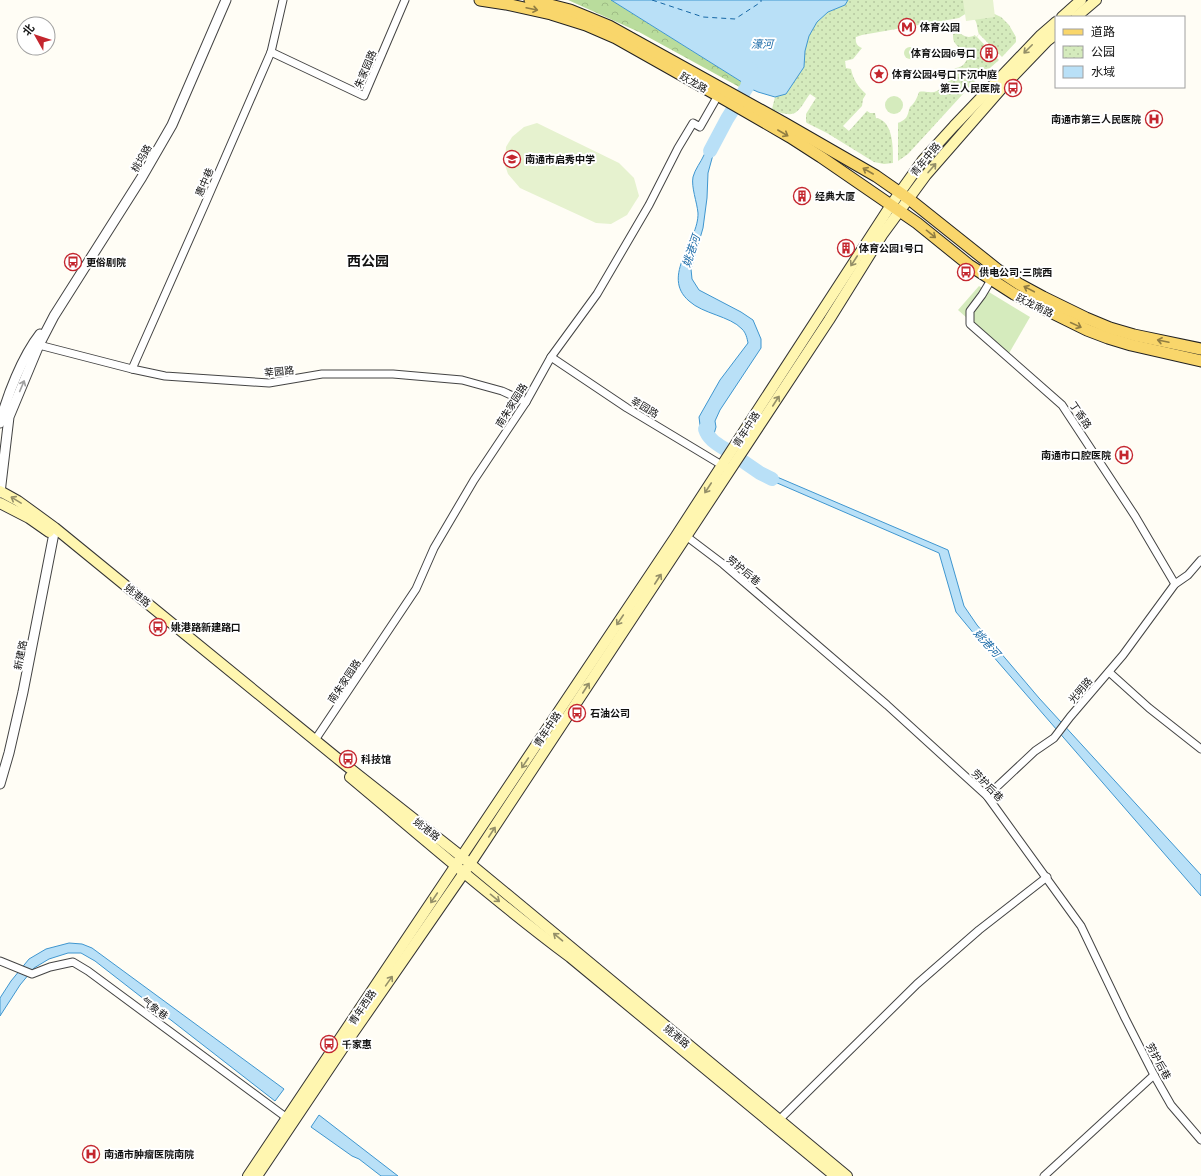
<svg xmlns="http://www.w3.org/2000/svg" width="1201" height="1176" viewBox="0 0 1201 1176" font-family="'Times New Roman','Noto Sans SC',serif">
<style>
.grass{fill:#d5ebbd}
.forest{fill:url(#forest-crowns)}
.park{fill:url(#park-dots)}
.pitch{fill:#e6f2cf}
.water{fill:#b9e0f7;stroke:#3f96cf}
.lines{fill:none;stroke-linecap:round;stroke-linejoin:round}
.river{stroke:#b9e0f7;stroke-width:14}
.ferry{stroke:#1768a6;stroke-width:1;stroke-dasharray:5 4;stroke-linecap:butt}
.minor-casing{stroke:#444;stroke-width:9}
.tertiary-casing{stroke:#444;stroke-width:11}
.secondary-casing{stroke:#333;stroke-width:12}
.primary-casing{stroke:#222;stroke-width:13}
.minor{stroke:#fff;stroke-width:7}
.tertiary{stroke:#fff;stroke-width:9}
.secondary{stroke:#fff6b0;stroke-width:10}
.primary{stroke:#f9d66b;stroke-width:11}
.oneway{stroke:#917d42}
.oneway2{stroke:#948f68}
.oneway3{stroke:#a0a0a0}
.labels{text-anchor:middle;stroke-width:4;stroke-linejoin:round;paint-order:stroke}
.poi-label{font-size:10px;font-weight:bold;fill:#111;stroke:#fff;text-anchor:start}
.street-label{font-size:10px;fill:#111;stroke:#fff}
.water-label{font-size:11px;font-style:italic;fill:#1768a6;stroke:#fff}
.district-label{font-size:14px;font-weight:bold;fill:#111;stroke:#fff}
</style>
<defs>
<pattern id="forest-crowns" width="20" height="18" patternUnits="userSpaceOnUse"><rect width="20" height="18" fill="#b9dc9c"/><path d="M2 6a3 3 0 1 1 6 0M12 15a3 3 0 1 1 6 0" fill="none" stroke="#9ebc85"/></pattern>
<pattern id="park-dots" width="8" height="8" patternUnits="userSpaceOnUse"><rect width="8" height="8" fill="#d5ebbd"/><path d="M2 2h.1M6 6h.1" fill="none" stroke="#b6c8a1" stroke-width="1.8" stroke-linecap="round"/></pattern>
</defs>
<rect width="100%" height="100%" fill="#fffdf5"/>
<g class="grass">
<circle cx="910" cy="53" r="6"/>
<circle cx="894" cy="105" r="9"/>
<polygon points="979,286 1030,317 1008,355 958,310"/>
</g>
<polygon class="forest" points="568,0 611,0 745,84 743,89 639,32"/>
<path class="park" d="M848,0h116l37,17 8,8 7,12v5l-14,15 -23,-23 -2,3 22,23 -26,23 -65,71 -10,7v-38c10,-4 9,-7 12,-16 5,-4 7,-9 9,-15 4,-1 6,0 10,0 9,2 15,-7 21,-13l2,-3 1,-6c3,-3 8,-2 11,-6 9,-9 -5,-14 -9,-21 -2,-2 -2,-6 -2,-9l6,-1c6,3 9,6 16,2l1,2 3,-3c-2,-4 -1,-9 -4,-14 -2,-2 -5,-5 -8,-7l-5,3 -3,2 -97,17 -6,2c-1,6 1,9 6,11l-9,11 -8,2 1,7 5,1c2,10 7,18 15,25l-3,5 -1,7 -19,20 6,5 18,-20 3,2h5l1,5c18,3 17,31 17,45l-9,1 -10,-2 -47,-29 -20,-10 -1,-1v-8l10,-16 -6,-4c-6,7 -11,22 -22,20 -6,0 -11,-3 -16,-5l3,-12 11,-3 18,-27 1,-16 4,-15 8,-14 11,-10 17,-7z"/>
<g class="pitch">
<polygon points="963,0 993,0 995,17 966,21"/>
<polygon points="537,123 619,163 634,178 639,196 627,215 611,224 596,223 520,188 508,174 505,165 506,147 512,137 524,127"/>
</g>
<g class="water">
<polygon points="611,0 848,0 845,5 828,12 817,22 809,36 805,51 804,67 786,94 775,97 758,92 747,87 745,84"/>
<path d="M725,111l-17,62 -1,25 -4,30 -12,41 1,10 7,11 42,22 12,8 8,19v9l-41,62 -5,11 1,6 -2,7 4,7 -4,7 -13,-15 -2,-16 21,-37 28,-37c-1,-5 -2,-10 -6,-14 -12,-13 -39,-15 -53,-28 -29,-25 10,-60 9,-88 -1,-11 -7,-26 -5,-36 2,-8 8,-15 11,-22 8,-15 15,-29 21,-44z"/>
<polygon points="756,468 948,550 964,606 977,625 1039,698 1201,875 1201,896 985,647 956,612 939,553 754,473"/>
<polygon points="69,943 82,944 92,948 284,1089 275,1101 95,961 81,953 68,953 49,959 34,968 20,985 0,1016 0,998 11,981 29,959 46,949"/>
<polygon points="319,1115 398,1176 381,1176 359,1159 352,1156 311,1127"/>
</g>
<g class="lines">
<g class="river">
<polyline points="710,151 727,119 747,87 751,69"/>
<path d="M705,429c3,10 12,15 20,20"/>
<polyline points="744,462 760,473 772,479"/>
</g>
<polyline class="ferry" points="652,0 703,17 735,19 761,2 761,0"/>
<g class="minor-casing">
<g id="minor">
<polyline points="271,52 364,96 405,0"/>
<polyline points="991,280 982,295 970,311 970,324 1062,405 1135,516 1175,584"/>
<polyline points="35,344 132,369 165,376 269,383 322,374 393,374 462,380 502,391 526,402"/>
<polyline points="551,357 627,408 725,467"/>
<polyline points="132,369 205,204 271,52 283,0"/>
<polyline points="686,536 723,564 887,705 987,796 1081,926 1125,1018 1154,1075 1171,1105 1201,1140"/>
<polyline points="1109,672 1149,708 1201,749"/>
<polyline points="315,740 416,589 434,548 474,480 526,402 551,357 597,294 649,205 678,148 693,123 700,127 720,92"/>
<polyline points="987,796 1035,751 1054,738 1070,717 1123,655 1175,584 1188,575 1201,560"/>
<polyline points="0,961 32,974 50,967 73,962 88,971 287,1118"/>
<polyline points="779,1120 917,984 979,930 1047,877"/>
<polyline points="1044,1176 1154,1075"/>
</g>
</g>
<g class="tertiary-casing">
<g id="tertiary">
<path d="M0,423c7,-27 22,-66 40,-89"/>
<polyline points="0,493 9,417 39,345 54,316 142,177 172,125 226,0"/>
<polyline points="0,784 9,753 23,692 55,528"/>
</g>
</g>
<g class="secondary-casing">
<g id="secondary">
<polyline points="1062,17 1081,0"/>
<polyline points="1076,17 1096,0"/>
<polyline points="0,491 18,501 55,528 343,763 462,857 847,1176"/>
<polyline points="0,503 29,518 49,532"/>
<path d="M350,777c73,61 144,123 220,180l265,219"/>
<polyline points="248,1176 676,536 891,205 923,160 954,126 1041,35 1056,22"/>
<polyline points="257,1176 351,1036 470,864 829,320 882,235 926,175 1002,88 1047,41 1056,34"/>
</g>
</g>
<g class="primary-casing">
<g id="primary">
<polyline points="480,0 506,4 551,14 586,25 616,38 726,100 790,137 821,157 917,223 969,265 1014,294 1087,330 1108,338 1131,345 1201,361"/>
<polyline points="530,0 570,10 609,26 784,123 876,176 909,199 998,270 1019,284 1043,297 1086,318 1110,328 1134,335 1201,349"/>
</g>
</g>
<use href="#minor" class="minor"/>
<use href="#tertiary" class="tertiary"/>
<use href="#secondary" class="secondary"/>
<use href="#primary" class="primary"/>
</g>
<defs><path id="oneway-shaft" d="M-6 0H5M1.5-3L5.5 0L1.5 3" fill="none" stroke-width="1.6" stroke-linecap="round" stroke-linejoin="round"/></defs>
<g class="oneway">
<use href="#oneway-shaft" transform="translate(532 9) rotate(12)"/>
<use href="#oneway-shaft" transform="translate(783 133) rotate(30)"/>
<use href="#oneway-shaft" transform="translate(868 171) rotate(-150)"/>
<use href="#oneway-shaft" transform="translate(931 234) rotate(39)"/>
<use href="#oneway-shaft" transform="translate(1029 289) rotate(-152)"/>
<use href="#oneway-shaft" transform="translate(1076 325) rotate(25)"/>
<use href="#oneway-shaft" transform="translate(1163 341) rotate(-168)"/>
</g>
<g class="oneway2">
<use href="#oneway-shaft" transform="translate(1028 49) rotate(135)"/>
<use href="#oneway-shaft" transform="translate(932 168) rotate(-49)"/>
<use href="#oneway-shaft" transform="translate(854 261) rotate(123)"/>
<use href="#oneway-shaft" transform="translate(776 401) rotate(-57)"/>
<use href="#oneway-shaft" transform="translate(708 488) rotate(123)"/>
<use href="#oneway-shaft" transform="translate(16 500) rotate(-149)"/>
<use href="#oneway-shaft" transform="translate(658 579) rotate(-57)"/>
<use href="#oneway-shaft" transform="translate(620 620) rotate(124)"/>
<use href="#oneway-shaft" transform="translate(586 688) rotate(-57)"/>
<use href="#oneway-shaft" transform="translate(525 763) rotate(124)"/>
<use href="#oneway-shaft" transform="translate(492 832) rotate(-57)"/>
<use href="#oneway-shaft" transform="translate(434 898) rotate(124)"/>
<use href="#oneway-shaft" transform="translate(495 898) rotate(39)"/>
<use href="#oneway-shaft" transform="translate(558 937) rotate(-140)"/>
<use href="#oneway-shaft" transform="translate(389 981) rotate(-55)"/>
</g>
<use class="oneway3" href="#oneway-shaft" transform="translate(22 386) rotate(-67)"/>
<defs>
<g id="metro-ring" transform="scale(0.9)"><circle r="9.5" fill="#fff" stroke="#c4262e" stroke-width="1.5"/><path d="M-5.5 5V-5H-3L0 0L3-5H5.5V5H3V-.5L0 4L-3-.5V5Z" fill="#c4262e"/></g>
<g id="building-ring" transform="scale(0.9)"><circle r="9.5" fill="#fff" stroke="#c4262e" stroke-width="1.5"/><path d="M-4-6H4V6H1V3H-1V6H-4ZM-2.5-4.3h1.7v1.8h-1.7ZM.8-4.3h1.7v1.8H.8ZM-2.5-1h1.7V.8h-1.7ZM.8-1h1.7V.8H.8Z" fill="#c4262e"/></g>
<g id="sight-ring" transform="scale(0.9)"><circle r="9.5" fill="#fff" stroke="#c4262e" stroke-width="1.5"/><path d="M0-6L1.8-2.2L6-1.7L2.9 1.2L3.7 5.4L0 3.3L-3.7 5.4L-2.9 1.2L-6-1.7L-1.8-2.2Z" fill="#c4262e"/></g>
<g id="bus-ring" transform="scale(0.9)"><circle r="9.5" fill="#fff" stroke="#c4262e" stroke-width="1.5"/><path d="M-5-6H5V4H4V6H2V4H-2V6H-4V4H-5ZM-3.5-4V0h7V-4ZM-3.5 1.2v1.5H-2V1.2ZM2 1.2v1.5H3.5V1.2Z" fill="#c4262e"/></g>
<g id="hospital-ring" transform="scale(0.9)"><circle r="9.5" fill="#fff" stroke="#c4262e" stroke-width="1.5"/><path d="M-5-5h3v3.5h4V-5h3V5h-3V1.5h-4V5h-3Z" fill="#c4262e"/></g>
<g id="school-ring" transform="scale(0.9)"><circle r="9.5" fill="#fff" stroke="#c4262e" stroke-width="1.5"/><path d="M0-5L7-2L0 1L-7-2ZM-4 1L0 2.5L4 1V4Q0 6-4 4Z" fill="#c4262e"/></g>
</defs>
<g fill-rule="evenodd">
<use href="#metro-ring" x="907" y="27"/>
<use href="#building-ring" x="989" y="53"/>
<use href="#sight-ring" x="879" y="74"/>
<use href="#bus-ring" x="1013" y="88"/>
<use href="#hospital-ring" x="1154" y="119"/>
<use href="#school-ring" x="512" y="159"/>
<use href="#building-ring" x="802" y="196"/>
<use href="#building-ring" x="846" y="248"/>
<use href="#bus-ring" x="73" y="262"/>
<use href="#bus-ring" x="966" y="272"/>
<use href="#hospital-ring" x="1124" y="455"/>
<use href="#bus-ring" x="158" y="627"/>
<use href="#bus-ring" x="577" y="713"/>
<use href="#bus-ring" x="348" y="759"/>
<use href="#bus-ring" x="329" y="1044"/>
<use href="#hospital-ring" x="91" y="1154"/>
</g>
<g class="labels">
<g class="poi-label">
<text x="920" y="31">体育公园</text>
<text x="976" y="57" text-anchor="end">体育公园6号口</text>
<text x="892" y="78">体育公园4号口下沉中庭</text>
<text x="1000" y="92" text-anchor="end">第三人民医院</text>
<text x="1141" y="123" text-anchor="end">南通市第三人民医院</text>
<text x="525" y="163">南通市启秀中学</text>
<text x="815" y="200">经典大厦</text>
<text x="859" y="252">体育公园1号口</text>
<text x="86" y="266">更俗剧院</text>
<text x="979" y="276">供电公司·三院西</text>
<text x="1111" y="459" text-anchor="end">南通市口腔医院</text>
<text x="171" y="631">姚港路新建路口</text>
<text x="590" y="717">石油公司</text>
<text x="361" y="763">科技馆</text>
<text x="342" y="1048">千家惠</text>
<text x="104" y="1158">南通市肿瘤医院南院</text>
</g>
<g class="street-label">
<text transform="translate(365 69) rotate(-67)" y="4">朱家园路</text>
<text transform="translate(694 82) rotate(30)" y="4">跃龙路</text>
<text transform="translate(141 158) rotate(-60)" y="4">桃坞路</text>
<text transform="translate(925 159) rotate(-51)" y="4">青年中路</text>
<text transform="translate(204 182) rotate(-67)" y="4">惠中巷</text>
<text transform="translate(1035 305) rotate(26)" y="4">跃龙南路</text>
<text transform="translate(279 371) rotate(-6)" y="4">莘园路</text>
<text transform="translate(511 405) rotate(-58)" y="4">南朱家园路</text>
<text transform="translate(645 407) rotate(31)" y="4">莘园路</text>
<text transform="translate(1081 415) rotate(56)" y="4">丁香路</text>
<text transform="translate(746 429) rotate(-57)" y="4">青年中路</text>
<text transform="translate(744 570) rotate(40)" y="4">劳护后巷</text>
<text transform="translate(138 595) rotate(39)" y="4">姚港路</text>
<text transform="translate(20 655) rotate(-79)" y="4">新建路</text>
<text transform="translate(344 681) rotate(-56)" y="4">南朱家园路</text>
<text transform="translate(1080 690) rotate(-49)" y="4">光明路</text>
<text transform="translate(547 729) rotate(-56)" y="4">青年中路</text>
<text transform="translate(988 785) rotate(46)" y="4">劳护后巷</text>
<text transform="translate(427 829) rotate(38)" y="4">姚港路</text>
<text transform="translate(362 1007) rotate(-56)" y="4">青年西路</text>
<text transform="translate(155 1008) rotate(36)" y="4">气象巷</text>
<text transform="translate(677 1036) rotate(40)" y="4">姚港路</text>
<text transform="translate(1159 1061) rotate(62)" y="4">劳护后巷</text>
</g>
<g class="water-label">
<text x="762" y="48">濠河</text>
<text transform="translate(691 251) rotate(-71)" y="4">姚港河</text>
<text transform="translate(987 643) rotate(48)" y="4">姚港河</text>
</g>
<g class="district-label">
<text x="368" y="266">西公园</text>
</g>
</g>
<rect x="1055" y="16" width="130" height="72" fill="#ffffff" stroke="#a0a0a0"/>
<rect x="1063" y="29" width="20" height="6" fill="#f9d66b" stroke="#a0a0a0"/>
<text x="1091" y="36" font-size="12" fill="#111111">道路</text>
<rect x="1063" y="46" width="20" height="12" fill="url(#park-dots)" stroke="#a0a0a0"/>
<text x="1091" y="56" font-size="12" fill="#111111">公园</text>
<rect x="1063" y="66" width="20" height="12" fill="#b9e0f7" stroke="#a0a0a0"/>
<text x="1091" y="76" font-size="12" fill="#111111">水域</text>
<g transform="translate(36 36) rotate(309)"><circle r="19" fill="#ffffff" stroke="#a0a0a0"/>
<path d="M0-3L7 15L0 10L-7 15Z" fill="#c4262e"/>
<text y="-6" font-size="11" font-weight="bold" text-anchor="middle" fill="#111111">北</text>
</g>
</svg>
